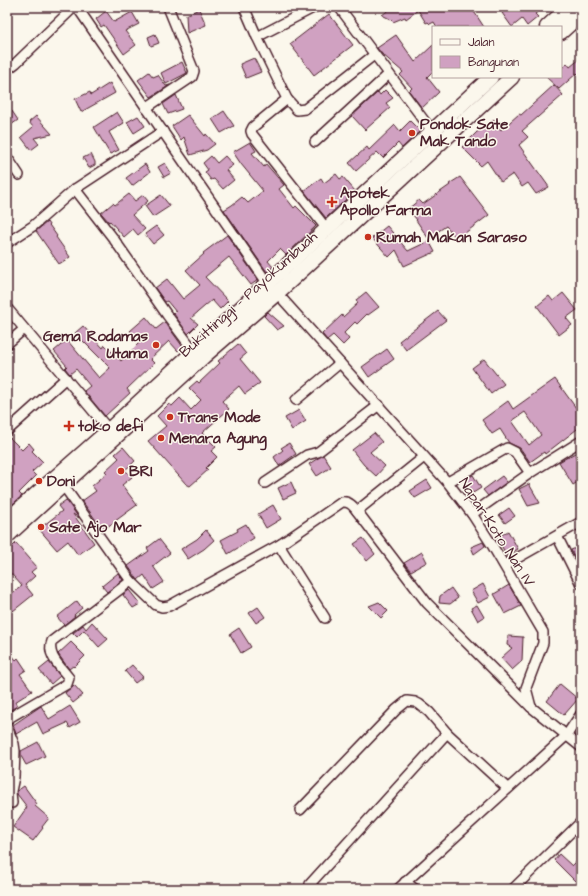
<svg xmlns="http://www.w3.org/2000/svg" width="588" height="896" viewBox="0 0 588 896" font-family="'Architects Daughter',sans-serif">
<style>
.building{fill:#d0a1c1;stroke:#4a1f2b;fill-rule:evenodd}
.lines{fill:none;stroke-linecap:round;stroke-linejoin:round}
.minor-casing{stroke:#4a1f2b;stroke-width:12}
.highway-casing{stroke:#4a1f2b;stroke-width:17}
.minor{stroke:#fbf7ec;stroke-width:9}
.highway{stroke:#fbf7ec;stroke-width:14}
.poi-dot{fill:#c8321e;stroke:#fbf7ec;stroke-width:1.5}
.labels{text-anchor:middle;stroke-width:3;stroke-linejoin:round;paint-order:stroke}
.poi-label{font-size:15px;font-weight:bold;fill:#4a1f2b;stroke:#fbf7ec;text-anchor:start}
.street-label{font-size:15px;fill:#4a1f2b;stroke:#fbf7ec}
</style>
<rect width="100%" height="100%" fill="#fbf7ec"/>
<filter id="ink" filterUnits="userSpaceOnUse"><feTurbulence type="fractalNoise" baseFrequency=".025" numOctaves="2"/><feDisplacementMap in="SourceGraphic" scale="8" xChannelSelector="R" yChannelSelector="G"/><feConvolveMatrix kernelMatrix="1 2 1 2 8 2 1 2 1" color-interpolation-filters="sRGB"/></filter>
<g filter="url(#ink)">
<g class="building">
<polygon points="393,7 471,7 484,27 437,27 434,22 430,24 428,22 426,23 418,10 406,19 405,17 393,22 390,19 382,15"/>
<polygon points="510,7 544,7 535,14 538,17 527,26 522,19 512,27 502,13"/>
<polygon points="199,9 206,25 187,33 186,15"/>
<polygon points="106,11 114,22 132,12 139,24 125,31 136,45 124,54 104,25 101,27 96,19"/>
<polygon points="329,14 353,45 314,75 290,44"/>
<polygon points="155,34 159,43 151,46 148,37"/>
<polygon points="396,35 415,62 433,45 433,71 427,77 439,92 422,108 409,91 412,88 400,75 403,72 382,54 377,48"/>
<polygon points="254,58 261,72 246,78 240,64"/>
<polygon points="581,58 581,77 577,73 559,89 546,77 561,77 561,69 567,63 570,67"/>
<polygon points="182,62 187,73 166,84 161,73"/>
<polygon points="149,72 153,77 158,75 166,86 170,85 151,97 138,80"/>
<polygon points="110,83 115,93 81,112 75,99 90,92 91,95"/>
<polygon points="554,85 563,95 522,131 528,137 519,145 549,187 536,194 528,183 522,187 513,174 501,182 487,161 481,166 462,147 477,132 494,120 501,130 519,114 521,115"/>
<polygon points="385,90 393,98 386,103 390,108 365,130 352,116 378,92 380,95"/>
<polygon points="176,95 182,109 168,114 163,104"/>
<polygon points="12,111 18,120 11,125 7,119 7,115"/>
<polygon points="224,111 234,126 221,133 212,119"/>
<polygon points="117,112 124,123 109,132 119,150 110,154 94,127"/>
<polygon points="188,115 205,136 206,134 215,144 207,150 190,155 184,137 181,140 172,126"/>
<polygon points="36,116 52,134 34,138 39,144 31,150 21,137 33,127 29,122"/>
<polygon points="138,116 145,126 134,133 127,122"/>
<polygon points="410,121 420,131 402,148 398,143 383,158 377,152 356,171 349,163 367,147 369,150 395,125 400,131"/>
<polygon points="250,142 256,151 252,153 264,167 266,164 284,185 279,189 294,208 296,206 316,226 286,255 280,249 268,261 273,267 267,272 224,210 232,205 242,197 248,203 263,191 241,164 233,152"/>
<polygon points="91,154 95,162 95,165 89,168 83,158"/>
<polygon points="211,156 217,163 225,156 233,165 226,170 234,180 223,189 214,179 211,180 205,172 208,170 203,163"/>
<polygon points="165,163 171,173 164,177 158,167"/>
<polygon points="145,164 150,172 132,186 126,178"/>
<polygon points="336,174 340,179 343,177 355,191 326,218 304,191 321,178 324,183"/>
<polygon points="460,177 489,215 457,239 446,226 428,238 416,220 417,220 408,209 419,200 423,204 450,185 449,184"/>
<polygon points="129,194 135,201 143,195 148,201 132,215 145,229 138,235 133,229 124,237 110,221 109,222 101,213 113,203 115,205"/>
<polygon points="161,195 170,206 153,217 145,206"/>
<polygon points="47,222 57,236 56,237 70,257 59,264 36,231"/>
<polygon points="156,226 164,235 153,244 145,234"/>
<polygon points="387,226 408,251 429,241 435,252 404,266 396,250 389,257 372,238"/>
<polygon points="227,235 258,280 251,285 229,257 205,277 228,301 220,309 212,300 191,318 198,324 188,334 174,314 176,312 167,301 165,302 155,288 167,279 183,299 200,285 186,270 204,254 203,253"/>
<polygon points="366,292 379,307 368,315 367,314 357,324 355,322 344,333 349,339 343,345 333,335 327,340 322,334 342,315 343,317 358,303 356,300"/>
<polygon points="563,293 577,310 566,318 572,325 559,335 537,306 549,296 553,301"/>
<polygon points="438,311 446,320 406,350 399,341"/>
<polygon points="268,312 284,326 277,330 264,316"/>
<polygon points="146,317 156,329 165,322 183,347 178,351 169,341 150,359 154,363 127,389 130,393 105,416 84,391 90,386 76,369 70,374 69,373 65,368 67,366 54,351 67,340 99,378 110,368 75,333 83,326 103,348 105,345 121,361 140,342 130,331"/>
<polygon points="238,344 246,354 240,359 260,383 245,394 239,386 222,401 229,409 202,433 216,447 211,451 217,457 206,468 208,470 190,486 186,484 148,441 166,426 157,416 169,404 172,406 180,398 191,410 201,400 189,388 197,381 199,383 220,363 218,361"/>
<polygon points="387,349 394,359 369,377 362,367"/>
<polygon points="484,359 504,384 491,394 472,368"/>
<path d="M555,379l21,29 5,-4v22l-36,28 -1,-2 -14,10 -10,-14 -11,-5 -9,-14 -8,5 -10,-14 26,-19 5,8zM525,412l16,23 -12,10 -17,-24z"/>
<polygon points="299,410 306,421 292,430 285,418"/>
<polygon points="374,433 382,442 370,452 385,466 376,476 364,465 352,450"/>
<polygon points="7,437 9,437 22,450 29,443 34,449 32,451 43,462 32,472 36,476 19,493 22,496 7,509"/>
<polygon points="289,443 296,454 279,466 274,457 283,450 281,448"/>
<polygon points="123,447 135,461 125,470 132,477 122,485 137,505 103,530 82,501 96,491 92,486 107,473 105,471 119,458 115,454"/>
<polygon points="575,453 581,463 581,480 573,485 559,462"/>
<polygon points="323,455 331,467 317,476 309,464"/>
<polygon points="473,475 481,488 473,493 464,480"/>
<polygon points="502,476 507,482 488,496 483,490"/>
<polygon points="427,480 432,488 415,498 410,491"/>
<polygon points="291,482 296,493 283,499 278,488"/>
<polygon points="529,484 540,503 528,506 519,489"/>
<polygon points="66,500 79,518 73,514 94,543 78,555 68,541 57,550 39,529 62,511 58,506"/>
<polygon points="273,505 281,519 266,528 258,514"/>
<polygon points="509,508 515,516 505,523 499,515"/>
<polygon points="246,524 254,538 228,554 221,540 238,531 237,529"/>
<polygon points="206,530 214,540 204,549 188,559 181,549 197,539"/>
<polygon points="508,531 518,549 507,556 497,538"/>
<polygon points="363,538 375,554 367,561 354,544"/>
<polygon points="159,539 170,553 153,566 164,582 153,589 144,575 138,580 128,566 149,551 147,548"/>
<polygon points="483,542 485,546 474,554 471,547"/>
<polygon points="16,543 37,567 31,572 35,576 25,585 33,595 13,611 7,604 7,589 11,594 22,586 7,569 7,552"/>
<polygon points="581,546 581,570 571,550"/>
<polygon points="422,552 427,562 411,571 404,563"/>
<polygon points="118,573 123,580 107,592 102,586"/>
<polygon points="483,584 490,597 478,603 471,591"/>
<polygon points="509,585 521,606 505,614 494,594"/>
<polygon points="451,588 458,598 450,604 439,603 440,596"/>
<polygon points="129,590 140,604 133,608 123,595"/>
<polygon points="77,601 82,608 74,615 75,616 64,625 57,617"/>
<polygon points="379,602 388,611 381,618 369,606"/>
<polygon points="477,605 484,617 478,621 471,608"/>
<polygon points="258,607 265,617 256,623 249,613"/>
<polygon points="92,622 108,639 99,647 84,630 77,637 73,633 83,625 86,629"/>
<polygon points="239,628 251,647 241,653 230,634"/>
<polygon points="508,636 523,637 522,661 512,670 501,658 512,648 507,645"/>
<polygon points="71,642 85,656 74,667 73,666 69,669 58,654"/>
<polygon points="7,649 16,660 18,658 26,670 20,674 32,691 15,702 17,706 7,712"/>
<polygon points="49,662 60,676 51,684 39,670"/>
<polygon points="132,665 143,677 135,683 125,671"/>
<polygon points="560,684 578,699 564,715 547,701"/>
<polygon points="74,685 83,695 73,703 65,693"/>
<polygon points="41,706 49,719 70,706 80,722 70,728 67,723 43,734 37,722 16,734 13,725"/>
<polygon points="38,742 45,756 26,765 21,756 21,751"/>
<polygon points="24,786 37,804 35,806 49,818 42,827 43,828 33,841 13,827 27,807 17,794 17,791"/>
<polygon points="559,854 572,866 581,857 581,889 571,889 576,882 554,860"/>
</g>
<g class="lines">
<g class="minor-casing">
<g id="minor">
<polyline points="77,7 268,284"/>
<polyline points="244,7 257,37 287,99 253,127 251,131 252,134 326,228"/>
<polyline points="339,7 432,131"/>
<polyline points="257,37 315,7"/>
<polyline points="7,70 16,63 74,7"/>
<polyline points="287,99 297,110 305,109 374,55"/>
<polyline points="146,108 192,77 194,71 168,7"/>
<polyline points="315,142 389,74"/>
<polyline points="7,157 19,175"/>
<polyline points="75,189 113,238 167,315 194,351"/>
<polyline points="7,243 33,226 75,189 163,131"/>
<polyline points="277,293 449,484 472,514 492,545 543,632 543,643 526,688 531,707 581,747"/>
<polyline points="7,308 109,430"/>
<polyline points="7,344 24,329"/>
<polyline points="296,400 340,363"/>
<polyline points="7,431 66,378"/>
<polyline points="448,482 507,448 515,452 530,473"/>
<polyline points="265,483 307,455 318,452 379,405"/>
<path d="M63,485l68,96 25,24 6,2 7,-1 112,-62 61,-42c7,-1 11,4 15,9l70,92 104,104"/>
<polyline points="357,511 424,457"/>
<polyline points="472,514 530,473 581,441"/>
<polyline points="557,536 581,584"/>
<polyline points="281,544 282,550 325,618"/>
<polyline points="505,565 581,522"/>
<path d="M7,719l60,-35 2,-6c-8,-11 -23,-23 -17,-37l79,-60"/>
<polyline points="7,727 14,744 15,751 14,777 11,791 12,803"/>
<polyline points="300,810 396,710 407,701 415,702 419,704 429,712 447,733 507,788"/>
<polyline points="405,882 415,889"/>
<polyline points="315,889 310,884 447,733"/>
<polyline points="398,889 566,736 581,714"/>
<polyline points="513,889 581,822"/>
</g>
</g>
<g class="highway-casing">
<g id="highway">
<polyline points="547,27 569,7"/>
<polyline points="561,32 581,14"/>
<polyline points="7,520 109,430 491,77"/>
<polyline points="7,536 204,356 277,293 512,77"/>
</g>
</g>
<use href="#minor" class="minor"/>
<use href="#highway" class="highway"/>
</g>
</g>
<g class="poi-dot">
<circle cx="412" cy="133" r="4"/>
<path d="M330 196h4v4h4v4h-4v4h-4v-4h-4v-4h4z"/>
<circle cx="368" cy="237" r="4"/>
<circle cx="156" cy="345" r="4"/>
<circle cx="170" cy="417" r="4"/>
<path d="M67 420h4v4h4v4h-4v4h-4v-4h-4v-4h4z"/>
<circle cx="161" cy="438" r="4"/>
<circle cx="121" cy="471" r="4"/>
<circle cx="39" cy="481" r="4"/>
<circle cx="41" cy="527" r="4"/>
</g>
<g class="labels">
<g class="poi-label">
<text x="420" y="129">Pondok Sate<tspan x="420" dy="17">Mak Tando</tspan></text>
<text x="340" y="198">Apotek<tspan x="340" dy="17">Apollo Farma</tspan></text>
<text x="376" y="242">Rumah Makan Saraso</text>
<text x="148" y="341" text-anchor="end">Gema Rodamas<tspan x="148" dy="17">Utama</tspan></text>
<text x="178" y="422">Trans Mode</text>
<text x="78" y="431">toko defi</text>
<text x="169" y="443">Menara Agung</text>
<text x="129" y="476">BRI</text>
<text x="47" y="486">Doni</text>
<text x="49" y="532">Sate Ajo Mar</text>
</g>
<g class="street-label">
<text transform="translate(248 294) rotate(-42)" y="5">Bukittinggi - Payokumbuah</text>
<text transform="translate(497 532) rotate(57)" y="5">Napar-Koto Nan IV</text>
</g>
</g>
<rect width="588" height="896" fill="none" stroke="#fbf7ec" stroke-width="24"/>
<rect x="12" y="12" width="564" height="872" fill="none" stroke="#4a1f2b" stroke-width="1.5" filter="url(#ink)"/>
<rect x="432" y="26" width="130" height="52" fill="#fbf7ec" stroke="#b4a19f"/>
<rect x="440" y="39" width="20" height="6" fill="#fbf7ec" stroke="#b4a19f"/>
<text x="468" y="46" font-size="12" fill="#4a1f2b">Jalan</text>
<rect x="440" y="56" width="20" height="12" fill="#d0a1c1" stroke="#b4a19f"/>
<text x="468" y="66" font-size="12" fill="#4a1f2b">Bangunan</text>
</svg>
